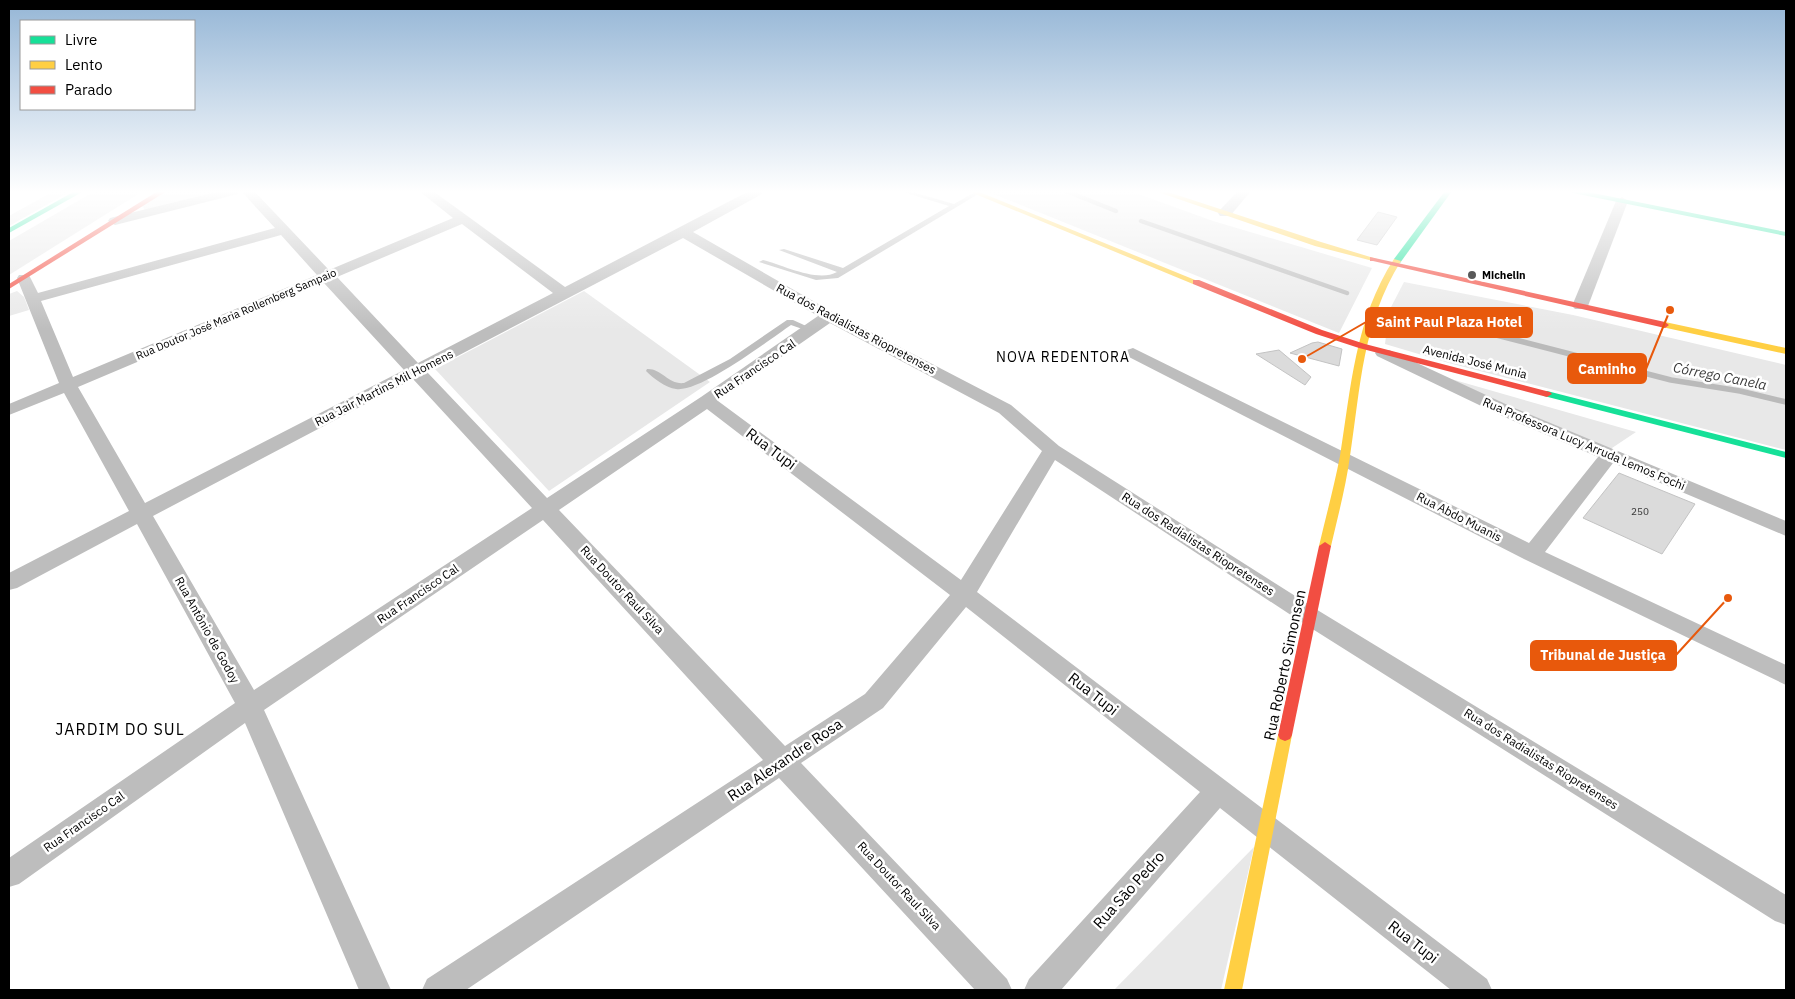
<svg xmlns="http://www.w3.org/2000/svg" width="1795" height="999" viewBox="0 0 1795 999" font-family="'IBM Plex Sans',sans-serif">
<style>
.green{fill:#e8e8e8}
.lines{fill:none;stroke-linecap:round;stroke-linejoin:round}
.stream-far1{stroke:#bababa;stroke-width:4.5}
.stream{stroke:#bababa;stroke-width:5.5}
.building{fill:#dbdbdb;stroke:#c3c3c3}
.lane{fill:#bdbdbd;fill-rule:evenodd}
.street{fill:#bdbdbd;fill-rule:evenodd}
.fast{fill:#16e098;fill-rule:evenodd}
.slow{fill:#ffcf43;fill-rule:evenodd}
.jam{fill:#f24e42;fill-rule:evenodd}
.poi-dot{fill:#595959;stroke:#fff;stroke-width:2}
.labels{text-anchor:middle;stroke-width:5;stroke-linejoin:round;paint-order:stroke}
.number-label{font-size:10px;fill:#373737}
.far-poi-label{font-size:11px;font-weight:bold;fill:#000;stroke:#fff;text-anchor:start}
.far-street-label{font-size:11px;fill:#000;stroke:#fff}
.street-label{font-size:12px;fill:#000;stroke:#fff}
.neighbourhood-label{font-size:14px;letter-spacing:1px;fill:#000;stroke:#fff}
.water-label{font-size:14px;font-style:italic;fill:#3d3d3d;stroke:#fff}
.near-street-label{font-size:15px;fill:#000;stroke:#fff}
.near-neighbourhood-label{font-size:16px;letter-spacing:1px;fill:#000;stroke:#fff}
.leader{fill:none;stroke:#e8590c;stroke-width:2}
.callout-dot{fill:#e8590c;stroke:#fff;stroke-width:2}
.callout{fill:#e8590c;stroke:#e8590c;stroke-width:2}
.callout-label{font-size:14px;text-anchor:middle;font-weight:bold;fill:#fff}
</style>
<rect width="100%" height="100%" fill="#fff"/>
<g class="green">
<polygon points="54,191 71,191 9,226 9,216"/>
<polygon points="95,191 143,191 9,275 9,241"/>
<polygon points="167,191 219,191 145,210 142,206"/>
<polygon points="986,191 1130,191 1213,221 1372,268 1339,333"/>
<polygon points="1404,282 1573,315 1786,365 1786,450 1449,363 1385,344 1389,311"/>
<polygon points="17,291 24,297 29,310 9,316 9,294"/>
<polygon points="584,291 710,382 549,491 435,369"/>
<polygon points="1451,379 1636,432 1609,450 1512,408"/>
<polygon points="1254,847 1221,990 1114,990"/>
</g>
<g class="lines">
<g class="stream-far1">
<polyline points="1066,191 1116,211"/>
<polyline points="1141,221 1347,293"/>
<polyline points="1417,315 1470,328"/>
</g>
<polyline class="stream" points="1465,327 1671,380 1740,391 1786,402"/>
</g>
<g class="building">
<polygon points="1378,212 1397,217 1377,245 1357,240"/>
<polygon points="1318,342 1342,349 1339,366 1290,353 1312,343"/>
<polygon points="1279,350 1311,377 1305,385 1256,354"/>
<polygon points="1619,473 1695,504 1662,554 1583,518"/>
</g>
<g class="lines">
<g class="lane">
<path d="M900,191h9l45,13 21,-12 5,1 -142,85 -22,2 -57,-18 4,-2c20,5 55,23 74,12l-58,-22 5,-1 59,19 106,-62z"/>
<path d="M787,320h6l22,10 -4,2 -20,-7c-22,15 -91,68 -115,64 -10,-1 -23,-11 -30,-18l1,-2c14,-1 22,16 37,14l46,-24z"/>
</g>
<g class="street">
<polygon points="220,191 240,191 238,194 115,225 108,221 110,218"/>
<path d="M241,191h13l75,79 124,-52 -34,-27h14l132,96 184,-96h15l-2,3 -69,38 141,81 177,92 48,41 260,165 467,284v30l-11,-4 -472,-298 -248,-163 -78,132 510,387 5,11h-41l-231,-182 -159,182h-37l5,-11 171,-187 -234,-185 -83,101 -82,55 206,216 5,11h-37l-196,-212 -313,212h-44l5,-11 336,-219 -220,-240 -279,190 127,280h-32l-114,-267 -226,161 -10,3v-29l226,-155 -98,-179 -120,64 -8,2v-17l120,-62 -65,-118 -55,22v-11l50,-21 -42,-105 2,-3h10l9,18 237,-65zM462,224l91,69 -135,70 -81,-86zM281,235l36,40 -244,102 -32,-76zM683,238l135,78 -117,81 -154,101 -120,-126zM324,283l80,87 -259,133 -67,-116zM830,323l169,90 43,38 -81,129 -243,-179zM413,379l119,129 -278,182 -101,-174zM707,409l243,186 -85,99 -80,52 -226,-236z"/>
<polygon points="1238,191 1251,191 1230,216 1220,216 1218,213 1220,210"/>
<polygon points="1622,197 1628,201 1588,306 1585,309 1575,309 1572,306 1616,201"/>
<polygon points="1133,348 1529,543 1598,457 1500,415 1377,356 1375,353 1377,350 1389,350 1512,407 1786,521 1786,536 1613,463 1545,552 1786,665 1786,685 1524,559 1127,356 1125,353 1127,350"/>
</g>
<g class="fast">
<polygon points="75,191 84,191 9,233 9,228"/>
<polygon points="1445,191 1452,191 1400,263 1394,263 1394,259"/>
<polygon points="1570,191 1583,191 1786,232 1786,236 1573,193"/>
<polygon points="1547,391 1786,452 1786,458 1544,396 1542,394 1544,392"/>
</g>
<g class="slow">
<polygon points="968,191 977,191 1200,282 1199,284 1193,284"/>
<polygon points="1155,191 1165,191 1321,242 1377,259 1373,261 1315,246"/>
<path d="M1394,259l7,2c-39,63 -40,124 -51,195 -4,30 -12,60 -19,90l-6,4 -6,-4c7,-30 15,-59 21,-90 11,-68 15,-137 54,-197z"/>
<polygon points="1665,322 1786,348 1786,354 1662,327 1662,323"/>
<polygon points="1285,729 1290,731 1292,735 1242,990 1224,990 1278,735 1280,731"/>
</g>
<g class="jam">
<polygon points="158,191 167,191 9,289 9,284"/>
<polygon points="1370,257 1665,322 1669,325 1665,328 1373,261 1370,261"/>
<polygon points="1193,280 1199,280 1322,330 1365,344 1550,392 1552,394 1547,397 1359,348 1316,334 1193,284"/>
<polygon points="1325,542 1331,546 1292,735 1290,739 1285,741 1280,739 1278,735 1319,546"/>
</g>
</g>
<linearGradient id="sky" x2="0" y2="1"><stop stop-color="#95b6d6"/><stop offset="0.58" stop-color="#fff"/><stop offset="1" stop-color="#fff" stop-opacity="0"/></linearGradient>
<rect width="1795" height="331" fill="url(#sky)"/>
<circle class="poi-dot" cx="1472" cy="275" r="5"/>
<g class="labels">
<g class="number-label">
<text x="1640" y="515">250</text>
</g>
<g class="far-poi-label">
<text x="1482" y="279">Michelin</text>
</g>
<g class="far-street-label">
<text transform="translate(236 314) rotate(-23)" y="4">Rua Doutor José Maria Rollemberg Sampaio</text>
</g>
<g class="street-label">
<text transform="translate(856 329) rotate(28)" y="4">Rua dos Radialistas Riopretenses</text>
<text transform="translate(1475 362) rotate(14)" y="4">Avenida José Munia</text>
<text transform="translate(755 369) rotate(-34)" y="4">Rua Francisco Cal</text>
<text transform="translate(384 388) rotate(-27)" y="4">Rua Jair Martins Mil Homens</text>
<text transform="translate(1584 444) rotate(23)" y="4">Rua Professora Lucy Arruda Lemos Fochi</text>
<text transform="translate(1459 517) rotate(27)" y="4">Rua Abdo Muanis</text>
<text transform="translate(1198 544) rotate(33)" y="4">Rua dos Radialistas Riopretenses</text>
<text transform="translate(622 590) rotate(47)" y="4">Rua Doutor Raul Silva</text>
<text transform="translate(418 594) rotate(-34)" y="4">Rua Francisco Cal</text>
<text transform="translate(207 630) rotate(61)" y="4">Rua Antônio de Godoy</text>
<text transform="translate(1541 759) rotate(32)" y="4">Rua dos Radialistas Riopretenses</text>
<text transform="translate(84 822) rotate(-35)" y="4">Rua Francisco Cal</text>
<text transform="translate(899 886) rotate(47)" y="4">Rua Doutor Raul Silva</text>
</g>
<g class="neighbourhood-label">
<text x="1063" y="362">NOVA REDENTORA</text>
</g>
<g class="water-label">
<text transform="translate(1720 376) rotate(11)" y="5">Córrego Canela</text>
</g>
<g class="near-street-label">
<text transform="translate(771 449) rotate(37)" y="5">Rua Tupi</text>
<text transform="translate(1285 665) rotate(-78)" y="5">Rua Roberto Simonsen</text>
<text transform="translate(1093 694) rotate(38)" y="5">Rua Tupi</text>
<text transform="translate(785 760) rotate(-34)" y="5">Rua Alexandre Rosa</text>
<text transform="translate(1129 890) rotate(-48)" y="5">Rua São Pedro</text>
<text transform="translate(1413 942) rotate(38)" y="5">Rua Tupi</text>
</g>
<g class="near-neighbourhood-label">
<text x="120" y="735">JARDIM DO SUL</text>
</g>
</g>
<path class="leader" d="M1302 359L1366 322M1670 310L1646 369M1728 598L1676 655"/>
<g class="callout-dot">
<circle cx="1302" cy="359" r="5"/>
<circle cx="1670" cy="310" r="5"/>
<circle cx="1728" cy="598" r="5"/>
</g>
<g class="callout">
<rect x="1366" y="308" width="166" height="29" rx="5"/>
<rect x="1568" y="354" width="78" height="29" rx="5"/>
<rect x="1531" y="641" width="145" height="29" rx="5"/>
</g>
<g class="callout-label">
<text x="1449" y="327">Saint Paul Plaza Hotel</text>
<text x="1607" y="374">Caminho</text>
<text x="1603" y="660">Tribunal de Justiça</text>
</g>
<rect width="1795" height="999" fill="none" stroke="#000000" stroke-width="20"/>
<rect x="20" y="20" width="175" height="90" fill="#ffffff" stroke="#999999"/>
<rect x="30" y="36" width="25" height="8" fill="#16e098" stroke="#999999"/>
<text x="65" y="45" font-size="15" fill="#000000">Livre</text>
<rect x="30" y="61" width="25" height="8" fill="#ffcf43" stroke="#999999"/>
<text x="65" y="70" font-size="15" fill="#000000">Lento</text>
<rect x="30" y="86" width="25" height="8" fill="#f24e42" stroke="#999999"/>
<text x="65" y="95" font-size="15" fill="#000000">Parado</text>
</svg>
